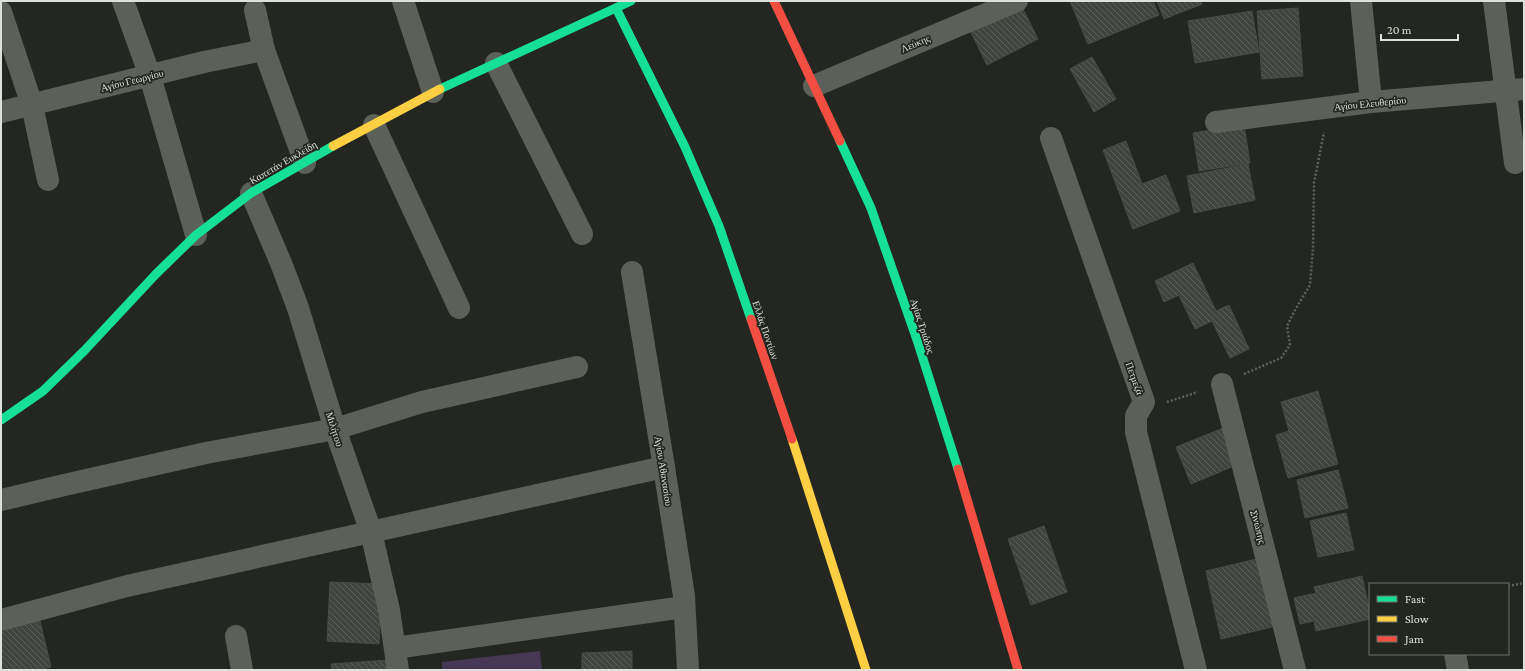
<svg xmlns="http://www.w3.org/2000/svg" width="1525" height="671" viewBox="0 0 1525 671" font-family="'Crimson Pro',serif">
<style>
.park{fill:#463854}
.building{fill:url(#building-back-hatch);stroke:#484b47}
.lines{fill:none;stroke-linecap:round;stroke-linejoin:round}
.path{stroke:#5e625d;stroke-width:2.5;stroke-dasharray:2 2;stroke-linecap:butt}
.street{stroke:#5b6059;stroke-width:22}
.fast{stroke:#16e098;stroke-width:9}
.slow{stroke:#ffcf43;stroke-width:9}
.jam{stroke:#f24e42;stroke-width:9}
.labels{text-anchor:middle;stroke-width:3.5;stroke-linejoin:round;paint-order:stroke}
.street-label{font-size:10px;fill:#dde1dc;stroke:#222720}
</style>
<defs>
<pattern id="building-back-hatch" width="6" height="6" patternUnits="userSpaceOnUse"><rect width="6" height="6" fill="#40443f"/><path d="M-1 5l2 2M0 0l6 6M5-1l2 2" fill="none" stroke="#5b5f5a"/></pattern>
</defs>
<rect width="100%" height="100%" fill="#232621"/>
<polygon class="park" points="540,651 542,670 442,670 442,662"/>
<g class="building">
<polygon points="1019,1 1038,39 987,65 968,26"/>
<polygon points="1070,1 1153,1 1159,15 1088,44"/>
<polygon points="1157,1 1201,1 1202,4 1164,19"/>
<polygon points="1298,8 1303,76 1262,79 1257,11"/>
<polygon points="1252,11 1259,52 1195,63 1188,21"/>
<polygon points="1092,57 1116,99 1094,112 1070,69"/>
<polygon points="1244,125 1250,163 1199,171 1193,133"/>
<polygon points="1126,141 1142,184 1166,175 1180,211 1133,229 1103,150"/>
<polygon points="1248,164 1255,200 1194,213 1187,176"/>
<polygon points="1193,263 1216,311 1229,305 1249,349 1230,358 1212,321 1195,329 1179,295 1164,302 1155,281"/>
<polygon points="1318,391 1338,464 1288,478 1276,435 1289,431 1281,402"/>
<polygon points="1226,427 1241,463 1191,484 1176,447"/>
<polygon points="1338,470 1348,508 1305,518 1297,480"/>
<polygon points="1346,513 1354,550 1318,557 1310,521"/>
<polygon points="1044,526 1067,592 1031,605 1008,539"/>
<polygon points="1265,557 1281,625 1221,639 1206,571"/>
<polygon points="1362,576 1370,613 1370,619 1316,631 1314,621 1300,624 1294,598 1316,593 1314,587"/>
<polygon points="330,582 382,584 379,644 327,641"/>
<polygon points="40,621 51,667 38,670 1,670 1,630"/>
<polygon points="632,651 632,670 582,670 582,653"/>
<polygon points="388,660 388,670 332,670 331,664"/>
</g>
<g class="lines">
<g class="path">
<polyline points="1244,374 1281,358 1290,345 1287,326 1295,310 1310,285 1313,248 1314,183 1324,132"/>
<polyline points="1167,402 1198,392"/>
<polyline points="1508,586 1524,583"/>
</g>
<g class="street">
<polyline points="123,1 150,76 196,235"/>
<polyline points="403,1 433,92"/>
<polyline points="1361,1 1371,102"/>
<polyline points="1494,1 1515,163"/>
<polyline points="255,10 264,50 305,163"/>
<polyline points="1,12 32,105 48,180"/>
<polyline points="496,63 582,234"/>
<polyline points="814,86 1017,1"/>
<polyline points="1,112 204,62 264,50"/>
<polyline points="1216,122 1371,102 1524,89"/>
<polyline points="374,125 459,308"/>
<polyline points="1051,138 1144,402 1136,416 1136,432 1196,670"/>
<polyline points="251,193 281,263 298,308 335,429 371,532 389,610 398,670"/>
<polyline points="632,272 664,467 684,596 688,670"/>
<polyline points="1222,384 1295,670"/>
<polyline points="1,500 60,486 206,453 335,429 422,402 577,367"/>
<polyline points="1,620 127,586 664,467"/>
<polyline points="236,636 242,670"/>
<polyline points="395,648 684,607"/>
<polyline points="1455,654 1458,670"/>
</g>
<g class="fast">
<polyline points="616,8 685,147 719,226 751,319"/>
<polyline points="440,89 631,1"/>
<polyline points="840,141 871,208 917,340 958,469"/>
<polyline points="1,420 43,391 84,351 156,274 196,235 251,193 333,146"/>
</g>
<g class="slow">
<polyline points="333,146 440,89"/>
<polyline points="792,439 866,670"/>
</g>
<g class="jam">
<polyline points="774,1 840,141"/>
<polyline points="751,319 792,439"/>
<polyline points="958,469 1018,670"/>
</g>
</g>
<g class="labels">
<g class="street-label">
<text transform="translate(915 43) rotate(-23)" y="4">Λεύκης</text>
<text transform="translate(132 80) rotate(-14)" y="4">Αγίου Γεωργίου</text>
<text transform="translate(1370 103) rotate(-6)" y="4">Αγίου Ελευθερίου</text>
<text transform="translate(283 162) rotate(-30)" y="4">Καπετάν Ευκλείδη</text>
<text transform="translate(923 326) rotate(72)" y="4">Αγίας Τριάδος</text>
<text transform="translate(766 330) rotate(71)" y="4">Ελλάς Ποντίων</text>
<text transform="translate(1135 378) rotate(70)" y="4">Πετμεζά</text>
<text transform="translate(335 429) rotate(72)" y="4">Μιλήτου</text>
<text transform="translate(664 471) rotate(81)" y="4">Αγίου Αθανασίου</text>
<text transform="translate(1259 527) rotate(76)" y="4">Σινώπης</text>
</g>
</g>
<rect width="1525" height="671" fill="none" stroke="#dde1dc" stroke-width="4"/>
<rect x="1369" y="583" width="140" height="72" fill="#222720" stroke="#6d716b"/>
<rect x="1377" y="596" width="20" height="6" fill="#16e098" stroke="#6d716b"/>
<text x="1405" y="603" font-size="12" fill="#dde1dc">Fast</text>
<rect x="1377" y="616" width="20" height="6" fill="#ffcf43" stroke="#6d716b"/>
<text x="1405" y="623" font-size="12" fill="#dde1dc">Slow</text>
<rect x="1377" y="636" width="20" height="6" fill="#f24e42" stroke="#6d716b"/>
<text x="1405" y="643" font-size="12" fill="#dde1dc">Jam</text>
<path d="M1381 34v6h77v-6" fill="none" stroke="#dde1dc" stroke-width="2"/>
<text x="1387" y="34" font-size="12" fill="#dde1dc" stroke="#222720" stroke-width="3" paint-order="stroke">20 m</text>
</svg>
